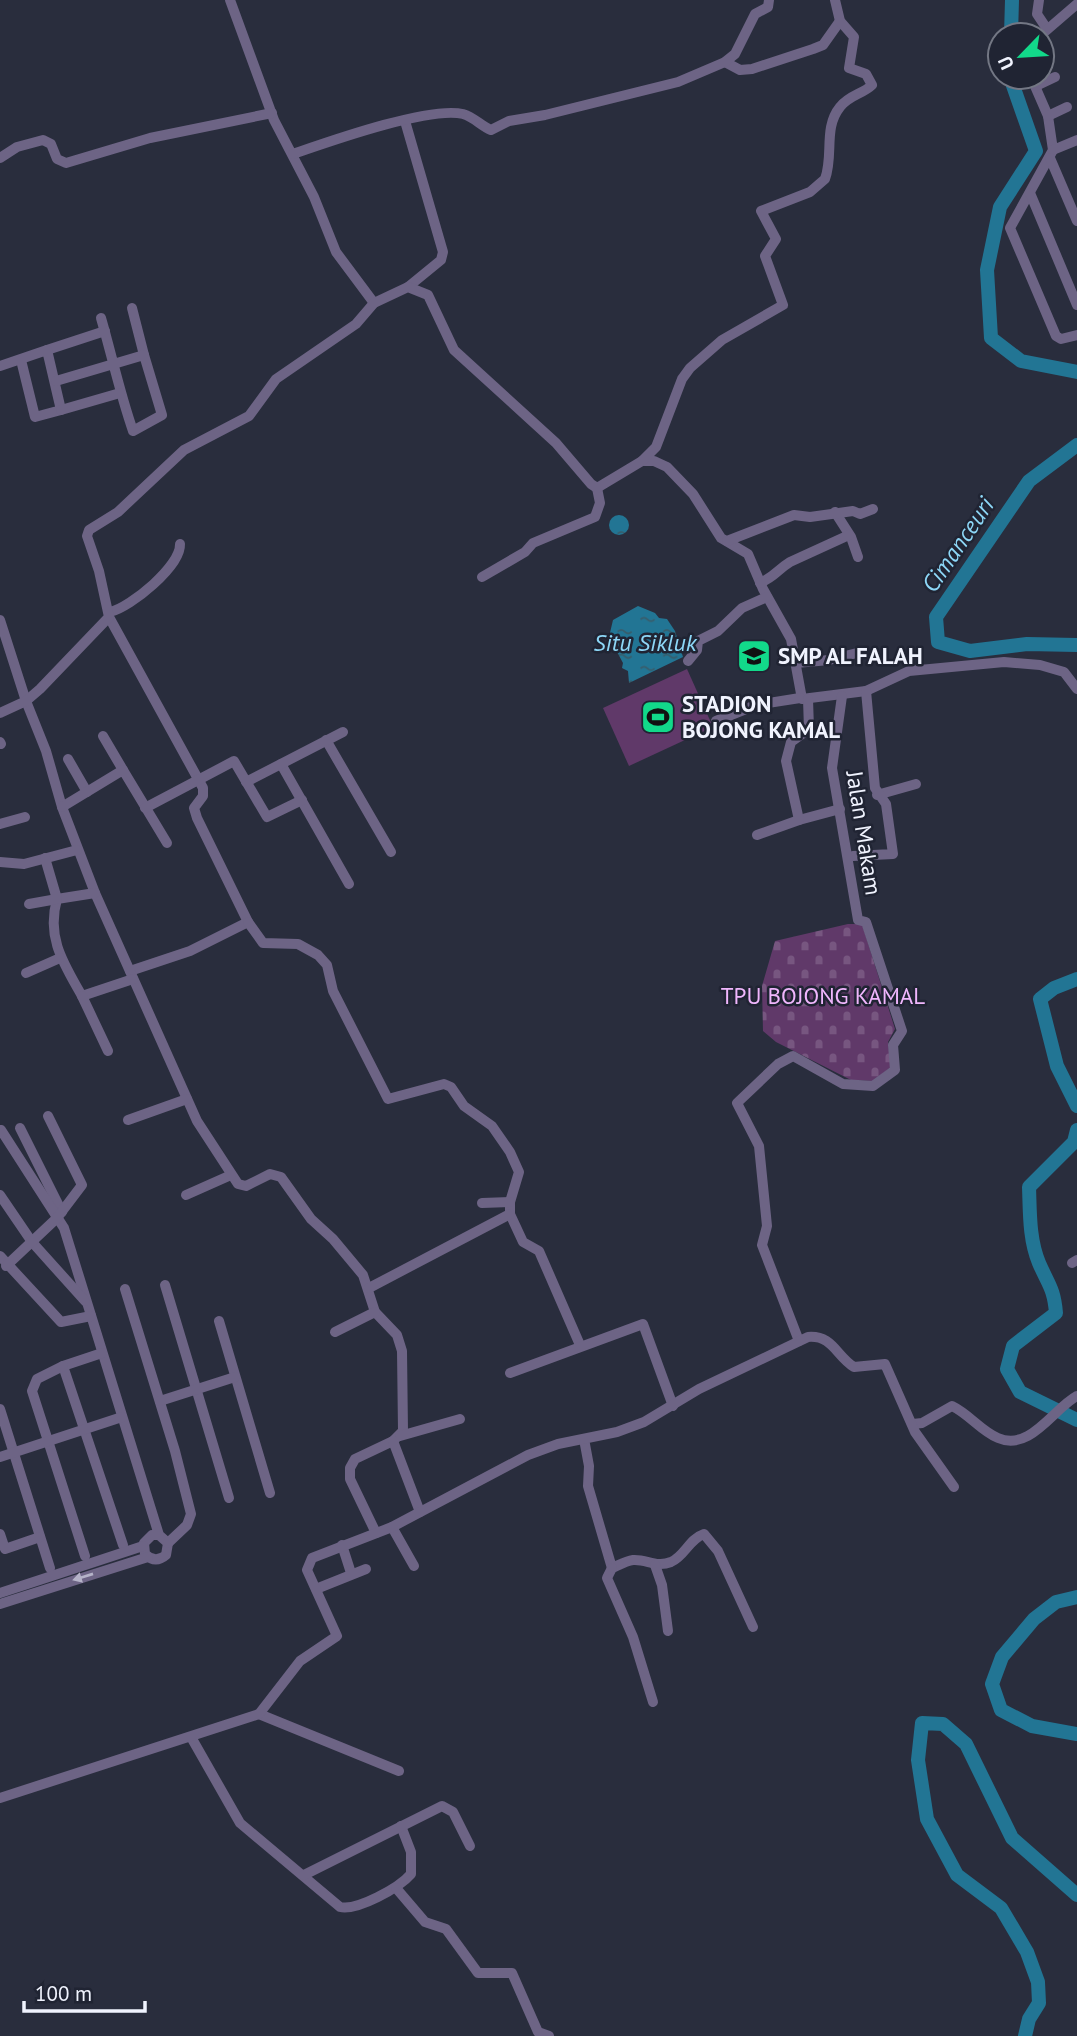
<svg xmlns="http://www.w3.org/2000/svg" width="1077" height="2036" viewBox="0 0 1077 2036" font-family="'PT Sans',sans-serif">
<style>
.cemetery{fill:url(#cemetery-stones)}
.pitch{fill:#603969}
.water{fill:url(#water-ripples)}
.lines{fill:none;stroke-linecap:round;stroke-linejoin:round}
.river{stroke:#227594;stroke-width:14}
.street{stroke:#6d6485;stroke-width:10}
.oneway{fill:#b5b3c8}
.labels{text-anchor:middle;stroke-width:5;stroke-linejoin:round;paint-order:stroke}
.poi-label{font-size:23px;font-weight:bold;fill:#f0f3fe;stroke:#202433;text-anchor:start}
.street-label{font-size:23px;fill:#f0f3fe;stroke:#202433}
.park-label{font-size:23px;fill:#f0b6fd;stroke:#202433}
.water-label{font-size:24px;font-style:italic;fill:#8dd7f7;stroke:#202433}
</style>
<defs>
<pattern id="cemetery-stones" width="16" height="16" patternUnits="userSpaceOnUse" patternTransform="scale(1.75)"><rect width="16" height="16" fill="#603969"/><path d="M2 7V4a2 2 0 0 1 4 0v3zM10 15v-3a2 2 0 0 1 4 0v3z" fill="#775680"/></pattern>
<pattern id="water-ripples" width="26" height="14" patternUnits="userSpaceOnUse" patternTransform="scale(1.75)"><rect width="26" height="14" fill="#227594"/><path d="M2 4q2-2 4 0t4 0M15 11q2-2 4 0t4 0" fill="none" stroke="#375d6c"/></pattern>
</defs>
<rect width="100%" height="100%" fill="#292d3d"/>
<polygon class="cemetery" points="848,924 862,924 895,1029 888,1042 891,1067 873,1081 851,1080 776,1042 763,1031 762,986 775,941"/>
<polygon class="pitch" points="687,669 713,727 629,766 603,708"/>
<g class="water">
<circle cx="619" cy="525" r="10"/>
<polygon points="638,606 655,613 659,618 667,619 675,631 683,657 629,683 628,671 622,668 623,663 609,637 613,620"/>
</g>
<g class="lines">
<g class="river">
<polyline points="1011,35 1012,0"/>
<polyline points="1010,77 1036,151 1000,207 987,270 991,338 1021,361 1077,372"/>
<polyline points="1077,445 1029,481 936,617 938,642 970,651 1027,644 1077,645"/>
<polyline points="1077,979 1054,988 1040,999 1057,1066 1077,1106"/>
<path d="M1077,1130l-3,12 -45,45c1,25 0,52 10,76 9,21 15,25 17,50l-43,33 -6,23 13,23 57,28"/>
<polyline points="1077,1597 1056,1602 1034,1619 1002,1657 992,1684 1001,1710 1032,1726 1077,1734"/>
<polyline points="1025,2036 1029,2019 1039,2003 1038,1982 1027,1952 1001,1908 957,1875 927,1819 918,1760 922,1723 943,1724 966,1744 1012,1838 1077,1895"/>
</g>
<g class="street">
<polyline points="230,0 274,120 314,197 336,252 374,303"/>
<polyline points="1039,0 1037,14 1047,29"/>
<polyline points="1041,35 1077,4"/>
<polyline points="725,62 740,70 752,69 813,49 823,45 840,21"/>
<polyline points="1031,77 1048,116 1053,150 1010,228 1056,336 1061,339 1077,335"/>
<polyline points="1036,86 1055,77"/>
<polyline points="1048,116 1067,107"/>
<polyline points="405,121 443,252 441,260 408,287"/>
<polyline points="1053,150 1077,140"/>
<path d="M293,154c35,-12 136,-48 170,-40 11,3 18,12 28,16l18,-9 36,-6 133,-33 47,-20 10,-8 20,-40 13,-7 1,-7"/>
<polyline points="0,158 17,147 43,140 51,144 57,159 66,163 150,138 272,113"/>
<polyline points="1050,158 1077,221"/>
<polyline points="1030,193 1077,305"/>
<polyline points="132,308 144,355"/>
<polyline points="47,350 105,331"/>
<polyline points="0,366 47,350 61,410 35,417 21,360"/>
<path d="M56,381l88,-26 18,60 -29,16c-13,-37 -21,-75 -32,-113"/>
<polyline points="61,410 120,393"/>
<polyline points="642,461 654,461 667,467 693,494 721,538 748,554 763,589 791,639 802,699 866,691 909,671 1004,662 1040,665 1064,672 1077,689"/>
<polyline points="835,512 851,537 858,557"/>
<polyline points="727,541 794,515 810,517 853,511 860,514 873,509"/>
<polyline points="482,577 525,552 533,543 595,517 600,503 597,488"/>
<path d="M760,583c16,-7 17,-13 30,-21l59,-27"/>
<path d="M110,612c21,-5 71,-46 70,-68"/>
<polyline points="109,617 203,788 203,796 194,808 197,818 248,922 190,951 130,971"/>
<polyline points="0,620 26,701 46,751 62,807 95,893 197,1121 238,1184 246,1186 270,1174 281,1177 311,1219 333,1239 363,1275 375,1312 397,1335 402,1351 403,1431 393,1441 355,1459 350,1468 350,1479 376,1533"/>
<polyline points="688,661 697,650 698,641 718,631 742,608 767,597"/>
<polyline points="796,663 829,660 861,652"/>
<path d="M0,713l26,-12 14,-12 69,-72 -10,-46 -12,-35 2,-6 29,-18 66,-62 65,-34 27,-37 80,-55 18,-21 34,-16 20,8 26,55 102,93 35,41 6,4 45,-27 14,-14 26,-68 8,-11 32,-28 61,-35 -18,-49 11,-17 -15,-28 49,-19 15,-13c9,-24 -2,-51 15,-72 9,-12 23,-13 32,-22l-6,-11 -17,-6 5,-31 -14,-16 -5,-21"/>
<polyline points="716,721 756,705 800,698"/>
<polyline points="103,736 123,770"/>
<polyline points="326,740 391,852"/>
<polyline points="0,742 1,744"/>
<polyline points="68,759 87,792"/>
<polyline points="281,764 349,884"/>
<polyline points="246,782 343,732"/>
<polyline points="877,795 916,784"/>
<polyline points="62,807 123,770 167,843"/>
<polyline points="145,808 234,761 267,817 302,800"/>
<polyline points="799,820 840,809"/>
<polyline points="0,824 25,817"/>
<polyline points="757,835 799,820 786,761 791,742 809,729 808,699"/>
<polyline points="853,856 893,854 886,804 875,788 866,691"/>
<polyline points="0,862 24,864 77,850"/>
<path d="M95,893l-38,6c-11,39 7,65 25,97l51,-17"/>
<polyline points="29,904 57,899 45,858"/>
<polyline points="248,922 263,943 298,944 318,955 327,965 333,991 388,1099 444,1084 451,1087 464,1106 492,1126 510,1152 519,1172 510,1202 510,1214 523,1242 539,1251 580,1345"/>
<polyline points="26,973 60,958"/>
<polyline points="82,996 108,1051"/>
<polyline points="128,1120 187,1099"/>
<polyline points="20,1128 62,1212"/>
<path d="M1,1130l63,98 95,307 9,8 -2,12c-7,6 -14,6 -21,-1l-1,-11 8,-8h7"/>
<polyline points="0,1195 32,1242 85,1301"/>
<polyline points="186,1195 231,1175"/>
<polyline points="482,1203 510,1202"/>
<polyline points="0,1256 61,1322 91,1316"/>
<polyline points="1072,1263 1077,1260"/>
<polyline points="6,1266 57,1218 82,1185 48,1116"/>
<polyline points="165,1285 229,1498"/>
<polyline points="369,1288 510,1214"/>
<polyline points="125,1289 175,1451 191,1514 187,1525 168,1543"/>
<polyline points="219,1321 270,1493"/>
<polyline points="335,1332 375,1312"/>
<polyline points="799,1341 762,1245 767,1226 759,1146 737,1103 778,1064 793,1056 843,1084 873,1086 895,1070 893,1045 902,1031 866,922 858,920 832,768 842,696"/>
<polyline points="102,1353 63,1366 123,1545"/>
<polyline points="63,1366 37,1379 32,1391 85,1556"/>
<polyline points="510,1373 643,1324 673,1406"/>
<polyline points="160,1401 235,1377"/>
<polyline points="0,1409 50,1568"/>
<path d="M913,1424l9,-1 30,-17c17,8 29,25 46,32 32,14 55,-29 79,-42"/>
<polyline points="400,1436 460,1419"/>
<path d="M584,1439l5,27 -1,20 24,82c7,-3 14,-7 21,-8 14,-1 23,8 38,2 14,-6 18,-23 33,-28l14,17 35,76"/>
<polyline points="393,1441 420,1512"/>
<polyline points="0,1457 122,1417"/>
<polyline points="392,1527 414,1566"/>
<polyline points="0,1534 5,1549 40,1537"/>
<polyline points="342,1545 351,1573"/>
<polyline points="655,1565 662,1585 668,1631"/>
<polyline points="612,1568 607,1578 633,1637 653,1702"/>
<polyline points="316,1589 366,1569"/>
<polyline points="0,1593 143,1546"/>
<polyline points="0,1604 148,1557"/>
<polyline points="259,1714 399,1771"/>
<path d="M191,1737l49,86 100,84c17,4 59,-19 71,-33v-22l-10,-26"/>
<path d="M0,1798l259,-84 41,-53 37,-25 -30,-66 5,-12 80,-31 136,-72 30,-11 59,-12 27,-10 55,-33 109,-52c25,-2 28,19 46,30l31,-3 30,68 39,55"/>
<polyline points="304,1875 442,1806 453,1812 470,1846"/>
<polyline points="396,1888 425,1922 446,1929 478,1973 512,1973 538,2032 549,2036"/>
</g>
</g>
<defs><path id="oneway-solid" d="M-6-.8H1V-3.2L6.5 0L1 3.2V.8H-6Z" transform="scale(1.75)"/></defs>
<use class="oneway" href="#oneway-solid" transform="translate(83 1577) rotate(163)"/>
<defs>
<g id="school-square" transform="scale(1.75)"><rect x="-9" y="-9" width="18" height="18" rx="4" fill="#12d98a" stroke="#202433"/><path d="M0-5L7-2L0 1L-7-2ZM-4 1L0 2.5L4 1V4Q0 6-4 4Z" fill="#111"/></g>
<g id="stadium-square" transform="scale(1.75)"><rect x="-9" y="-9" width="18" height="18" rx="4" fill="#12d98a" stroke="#202433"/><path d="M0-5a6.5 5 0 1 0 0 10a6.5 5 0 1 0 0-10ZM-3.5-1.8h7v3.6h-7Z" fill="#111"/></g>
</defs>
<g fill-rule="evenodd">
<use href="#school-square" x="754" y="656"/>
<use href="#stadium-square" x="658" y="717"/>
</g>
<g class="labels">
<g class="poi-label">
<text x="778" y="664">SMP AL FALAH</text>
<text x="682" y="712">STADION<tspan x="682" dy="26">BOJONG KAMAL</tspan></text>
</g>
<g class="street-label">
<text transform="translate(864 833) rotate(81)" y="8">Jalan Makam</text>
</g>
<g class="park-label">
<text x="823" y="1004">TPU BOJONG KAMAL</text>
</g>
<g class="water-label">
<text transform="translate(958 545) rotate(-56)" y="8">Cimanceuri</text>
<text x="645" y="651">Situ Sikluk</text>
</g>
</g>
<g transform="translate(1021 56) rotate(245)"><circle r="33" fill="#202433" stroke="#737784" stroke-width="2"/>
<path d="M0-5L12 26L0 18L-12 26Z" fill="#12d98a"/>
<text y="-10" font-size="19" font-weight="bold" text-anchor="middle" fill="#f0f3fe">U</text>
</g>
<path d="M24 2001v10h121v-10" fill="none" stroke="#f0f3fe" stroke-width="3.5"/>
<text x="35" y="2001" font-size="21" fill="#f0f3fe" stroke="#202433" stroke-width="5" paint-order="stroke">100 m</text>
</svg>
